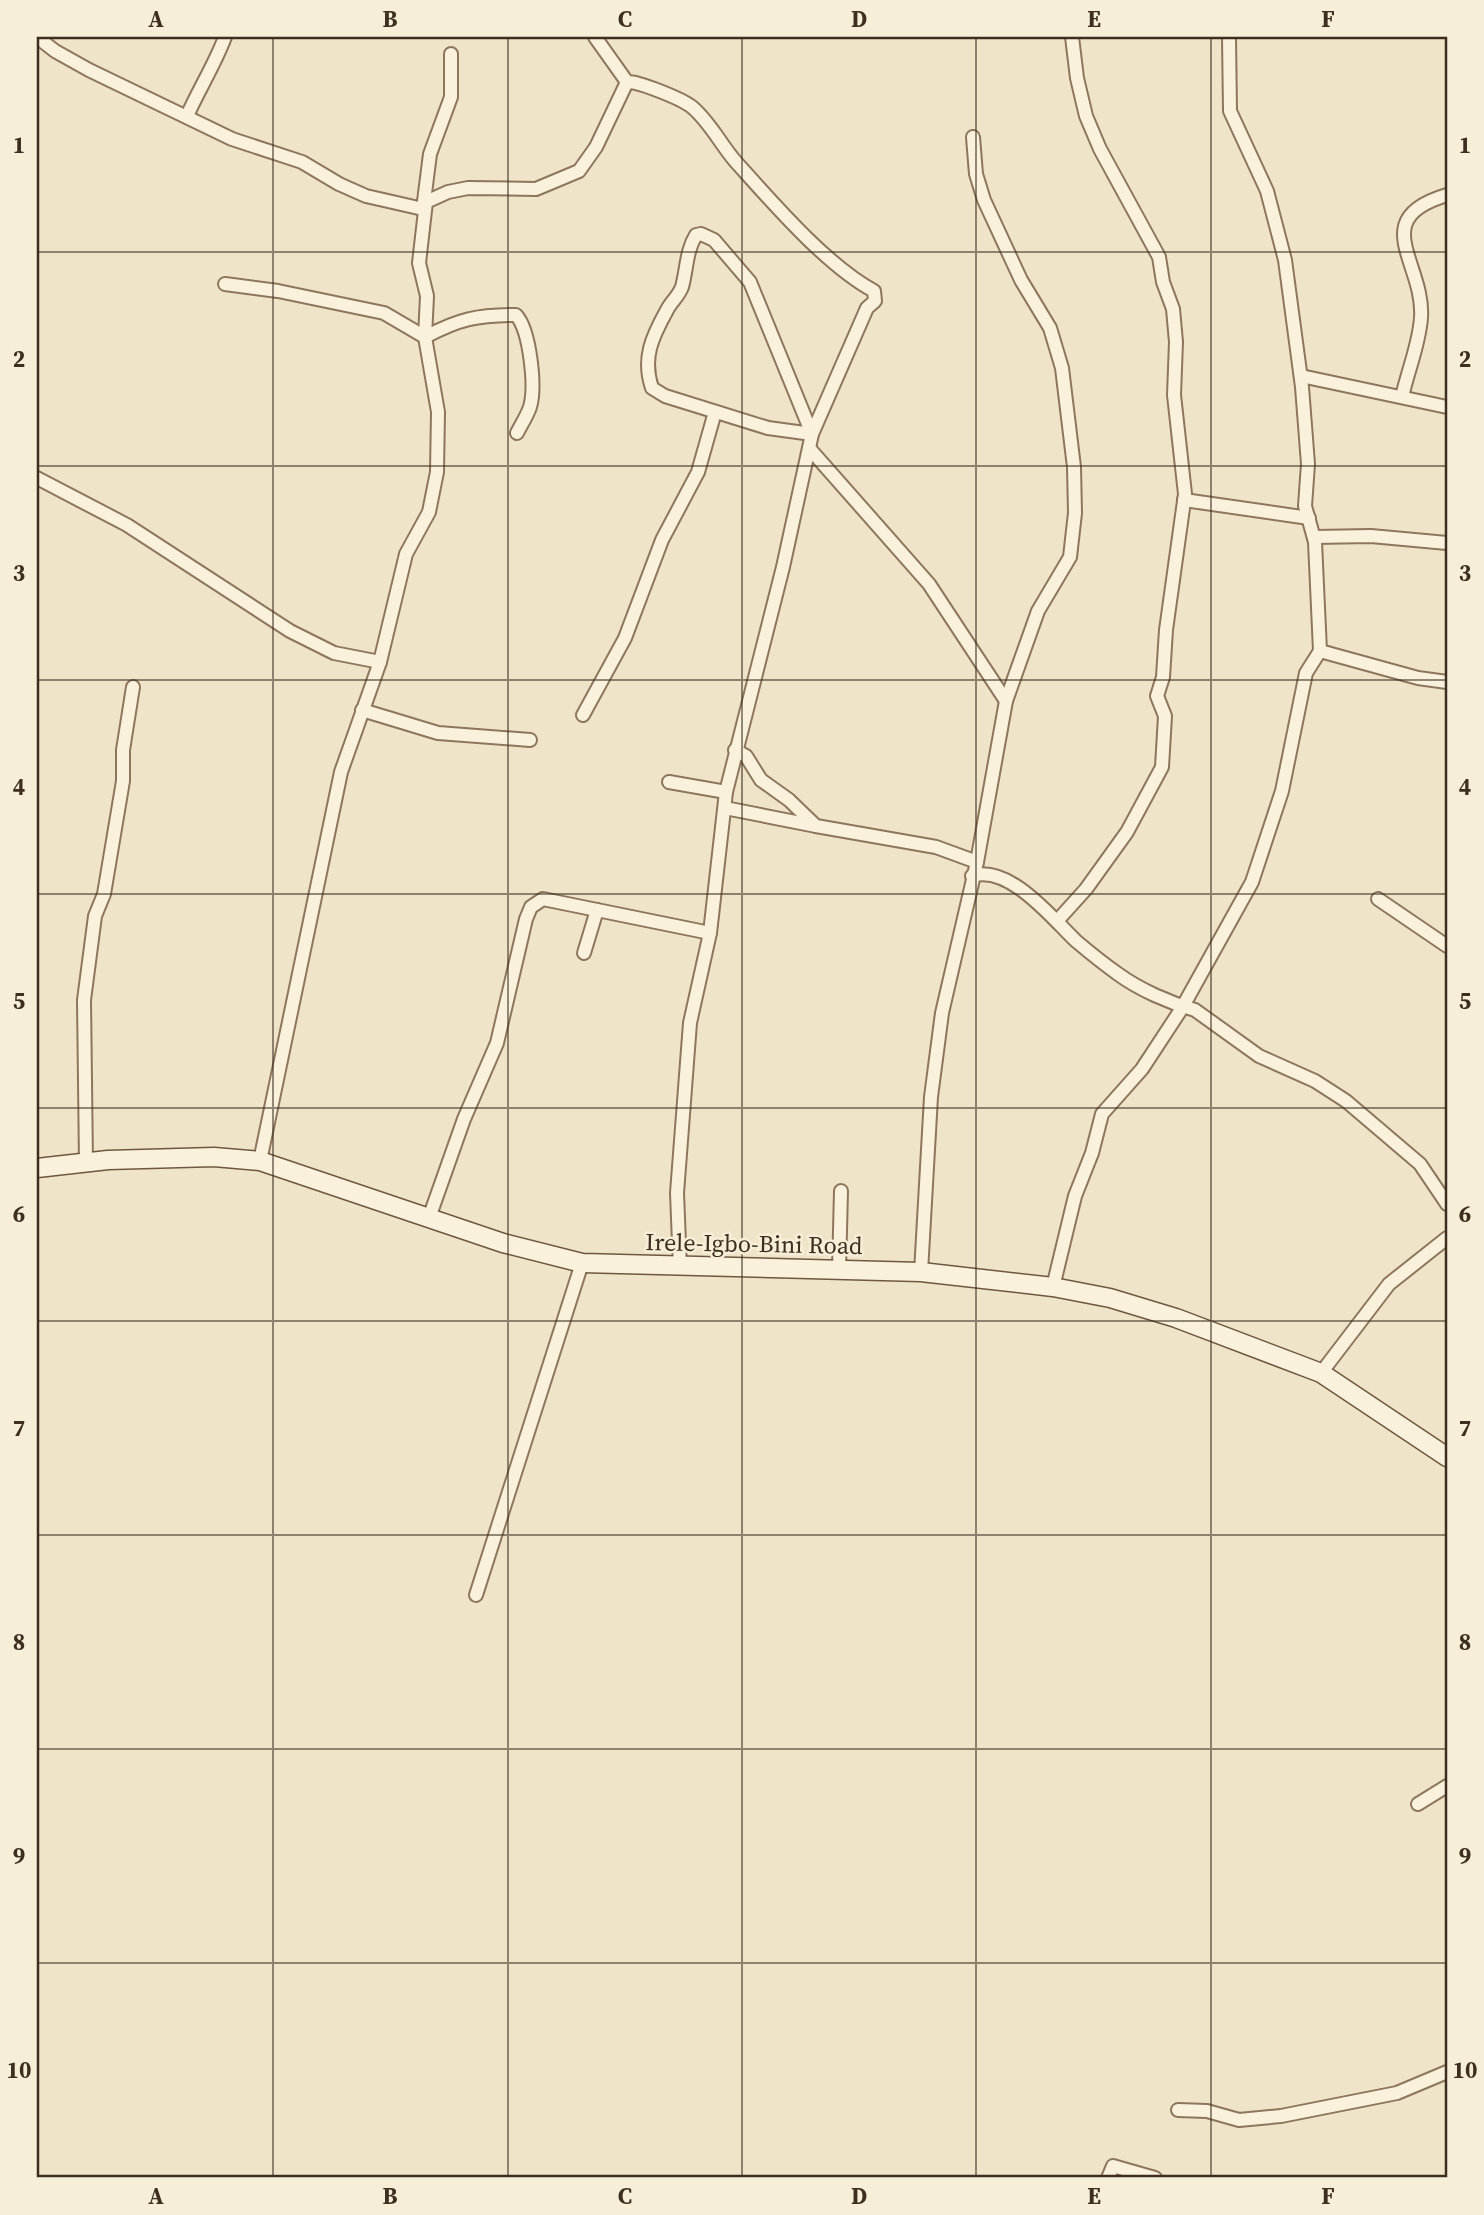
<svg xmlns="http://www.w3.org/2000/svg" width="1484" height="2215" viewBox="0 0 1484 2215" font-family="'Source Serif 4',serif">
<style>
.lines{fill:none;stroke-linecap:round;stroke-linejoin:round}
.street-casing{stroke:#8d765c;stroke-width:16}
.secondary-casing{stroke:#6f573f;stroke-width:21}
.street{stroke:#faf1dc;stroke-width:12}
.secondary{stroke:#faf1dc;stroke-width:18}
.grid{fill:none;stroke:#3d2e20;stroke-width:2;stroke-opacity:0.55}
.labels{text-anchor:middle;stroke-width:5;stroke-linejoin:round;paint-order:stroke}
.street-label{font-size:24px;fill:#3d2e20;stroke:#f7eed8}
.neatline{fill:none;stroke:#3d2e20;stroke-width:2.5}
.grid-label{font-size:23px;text-anchor:middle;font-weight:bold;fill:#3d2e20}
</style>
<rect width="100%" height="100%" fill="#f0e4c8"/>
<g class="lines">
<g class="street-casing">
<g id="street">
<polyline points="37,37 55,51 89,70 232,139 302,162 339,184 366,196 423,209 430,154 451,97 451,54"/>
<path d="M595,37l32,45c11,-1 55,17 65,25 18,15 29,38 44,55 36,40 91,104 138,129l1,10 -8,7 -55,126 -29,133 -57,225 -16,141 -20,90 -13,170 3,75"/>
<polyline points="1229,37 1230,111 1267,191 1285,260 1302,387 1308,464 1305,506 1315,542 1320,651"/>
<path d="M187,116c12,-27 28,-52 38,-79"/>
<path d="M701,234l13,6 36,42 62,152 -44,-6 -103,-32 -13,-8c-10,-30 0,-51 15,-78 4,-8 11,-13 15,-23 5,-18 4,-36 14,-52z"/>
<polyline points="225,284 278,291 384,313 425,337 438,412 437,472 429,512 406,554 380,662 341,772 260,1161"/>
<polyline points="1301,376 1447,407"/>
<path d="M1402,397c6,-27 17,-52 19,-79 4,-55 -55,-99 26,-123"/>
<path d="M517,433c4,-8 10,-17 13,-26 6,-20 0,-77 -14,-92 -39,0 -57,4 -91,22l2,-41 -8,-33 7,-61 22,-10 20,-4 68,1 43,-18 17,-24 31,-65"/>
<polyline points="809,448 929,584 1006,701"/>
<polyline points="37,478 127,525 290,631 334,653 380,662"/>
<polyline points="1184,500 1309,518"/>
<polyline points="1314,537 1371,536 1447,543"/>
<polyline points="362,710 438,733 530,740"/>
<polyline points="583,715 625,638 662,540 698,472 715,412"/>
<polyline points="735,750 746,756 761,780 789,800 816,826 936,847 977,862"/>
<polyline points="669,782 726,792"/>
<polyline points="725,808 816,826"/>
<path d="M972,876c37,-12 80,42 104,65 13,11 28,23 42,33 22,16 52,29 77,36l64,46 56,25 31,20 74,63 27,40"/>
<polyline points="1378,899 1447,946"/>
<polyline points="1058,920 1086,889 1127,832 1162,767 1165,716 1157,696 1163,677 1166,630 1185,494 1174,395 1176,342 1173,309 1163,282 1159,257 1100,149 1086,116 1077,78 1072,37"/>
<polyline points="584,953 597,910"/>
<polyline points="86,1163 84,1000 95,916 104,894 123,781 123,750 133,687"/>
<polyline points="429,1218 464,1119 497,1043 526,919 531,907 543,899 710,933"/>
<polyline points="839,1270 841,1191"/>
<polyline points="921,1272 931,1097 942,1013 977,862 1006,701 1038,611 1070,557 1075,513 1074,467 1062,368 1050,328 1021,280 984,200 976,174 973,137"/>
<polyline points="1053,1287 1075,1196 1092,1153 1102,1114 1142,1069 1182,1008 1252,882 1282,791 1306,673 1320,651 1418,678 1447,682"/>
<polyline points="1321,1373 1389,1284 1447,1238"/>
<polyline points="476,1595 582,1263"/>
<polyline points="1418,1804 1447,1786"/>
<polyline points="1178,2110 1207,2111 1239,2120 1281,2116 1397,2093 1447,2072"/>
<polyline points="1108,2178 1113,2166 1155,2178"/>
</g>
</g>
<g class="secondary-casing">
<polyline id="secondary" points="37,1168 108,1160 214,1157 260,1161 503,1243 582,1263 921,1272 1053,1287 1110,1298 1176,1318 1321,1373 1447,1457"/>
</g>
<use href="#street" class="street"/>
<use href="#secondary" class="secondary"/>
</g>
<path class="grid" d="M273,37v2141M508,37v2141M742,37v2141M976,37v2141M1211,37v2141M37,252h1410M37,466h1410M37,680h1410M37,894h1410M37,1108h1410M37,1321h1410M37,1535h1410M37,1749h1410M37,1963h1410"/>
<g class="labels">
<g class="street-label">
<text transform="translate(754 1244) rotate(1)" y="8">Irele-Igbo-Bini Road</text>
</g>
</g>
<rect width="1484" height="2215" fill="none" stroke="#f7eed8" stroke-width="77"/>
<rect x="38" y="38" width="1408" height="2138" class="neatline"/>
<g class="grid-label">
<text x="156" y="27">A</text>
<text x="390" y="27">B</text>
<text x="625" y="27">C</text>
<text x="859" y="27">D</text>
<text x="1094" y="27">E</text>
<text x="1328" y="27">F</text>
<text x="19" y="153">1</text>
<text x="1465" y="153">1</text>
<text x="19" y="367">2</text>
<text x="1465" y="367">2</text>
<text x="19" y="581">3</text>
<text x="1465" y="581">3</text>
<text x="19" y="795">4</text>
<text x="1465" y="795">4</text>
<text x="19" y="1009">5</text>
<text x="1465" y="1009">5</text>
<text x="19" y="1222">6</text>
<text x="1465" y="1222">6</text>
<text x="19" y="1436">7</text>
<text x="1465" y="1436">7</text>
<text x="19" y="1650">8</text>
<text x="1465" y="1650">8</text>
<text x="19" y="1864">9</text>
<text x="1465" y="1864">9</text>
<text x="19" y="2078">10</text>
<text x="1465" y="2078">10</text>
<text x="156" y="2204">A</text>
<text x="390" y="2204">B</text>
<text x="625" y="2204">C</text>
<text x="859" y="2204">D</text>
<text x="1094" y="2204">E</text>
<text x="1328" y="2204">F</text>
</g>
</svg>
